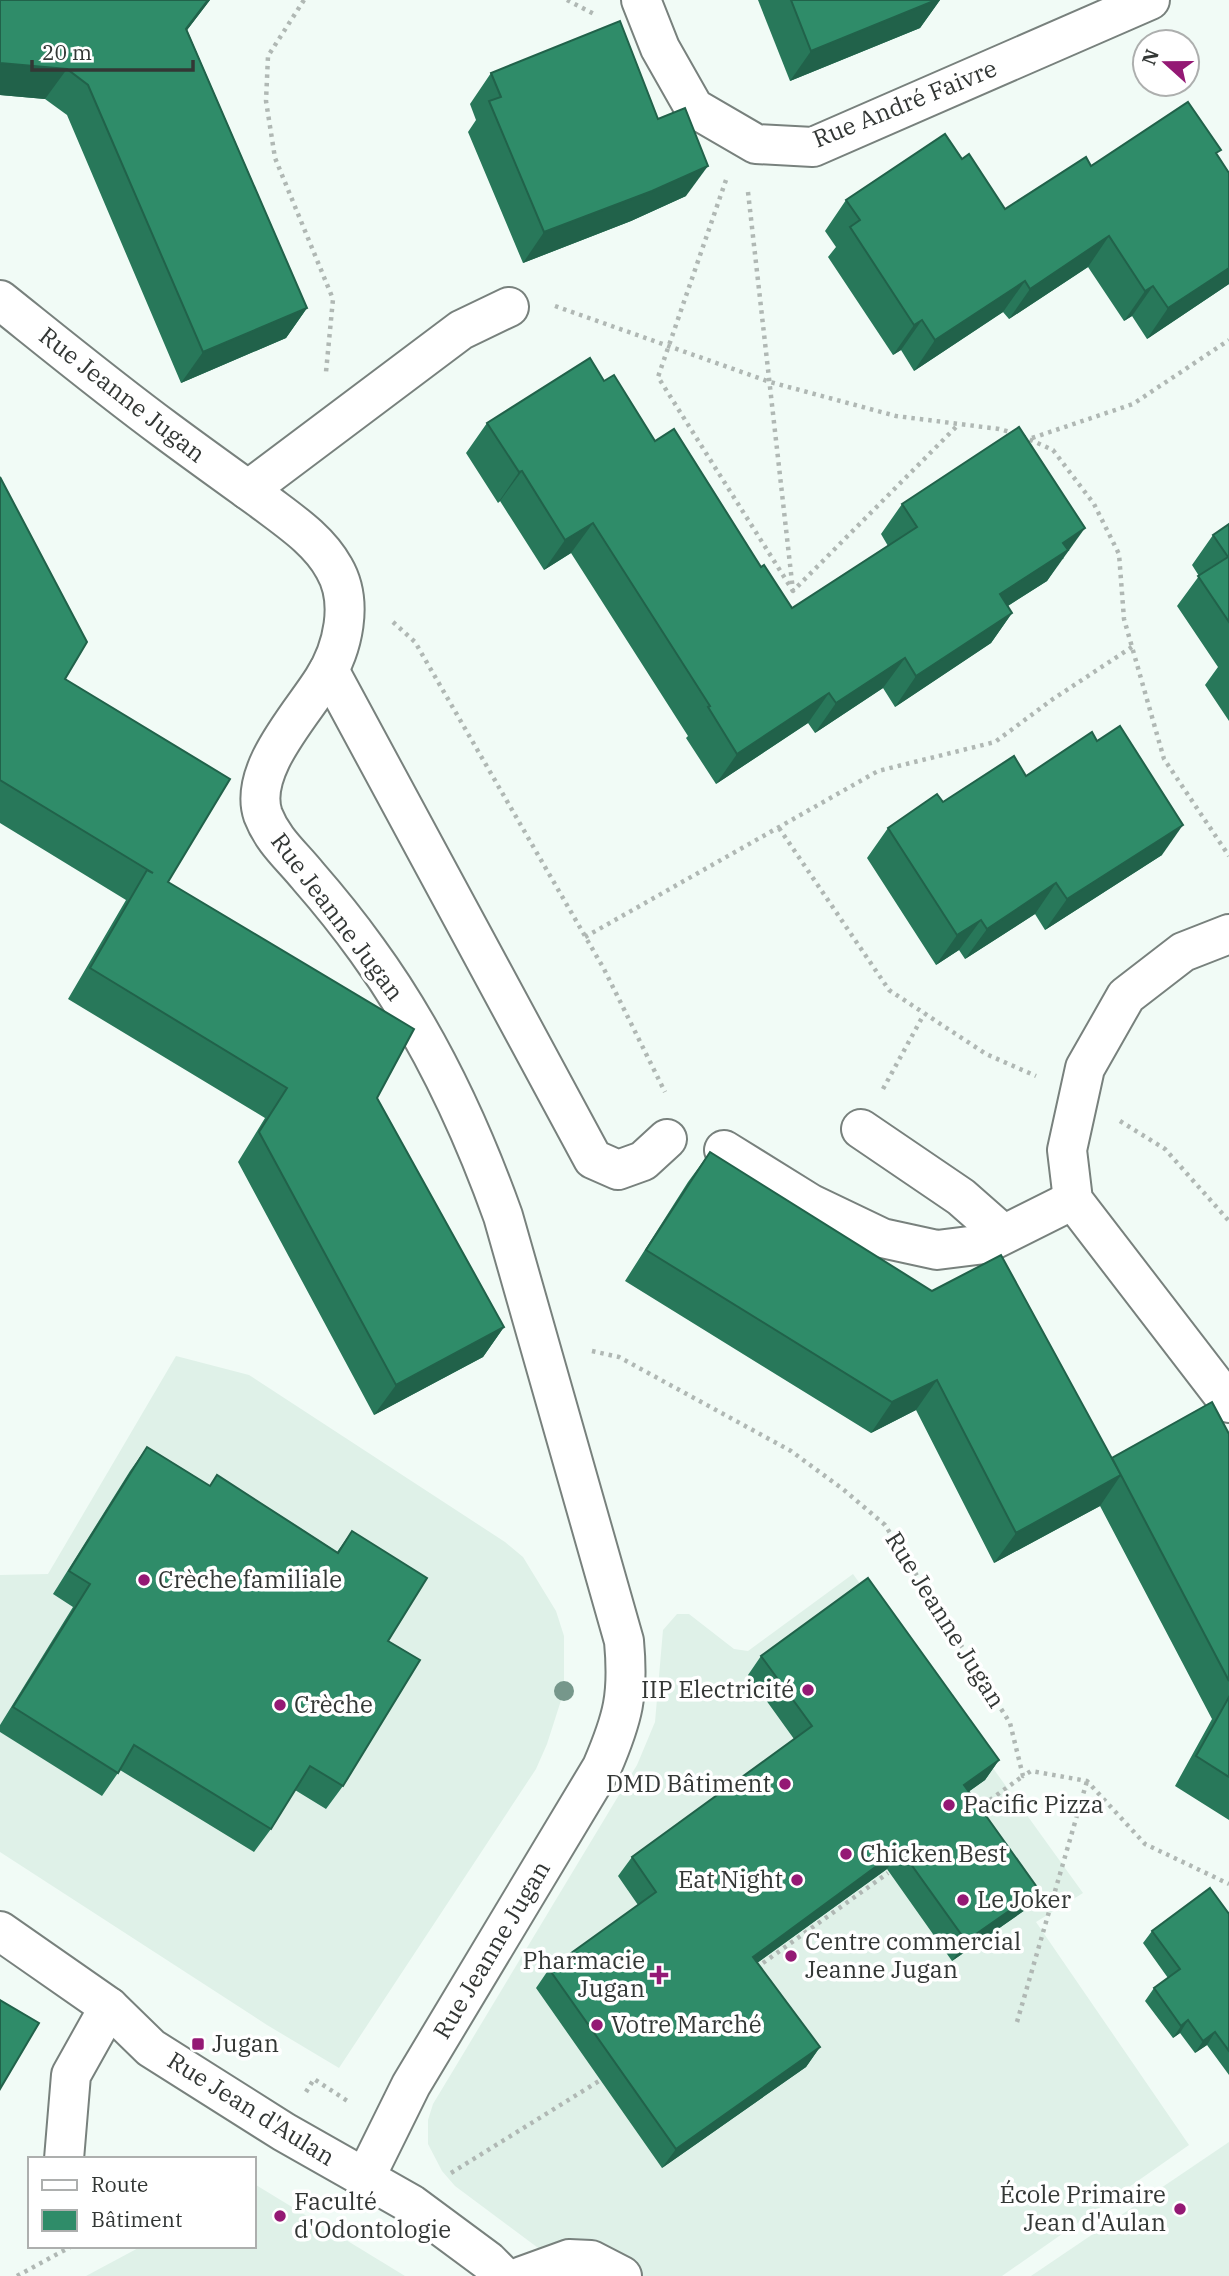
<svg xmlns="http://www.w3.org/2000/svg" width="1229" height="2276" viewBox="0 0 1229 2276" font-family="'IBM Plex Serif',serif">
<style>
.built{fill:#dff1e8}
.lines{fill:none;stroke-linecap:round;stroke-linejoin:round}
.minor-casing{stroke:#78817d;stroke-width:42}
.path{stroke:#b0b8b4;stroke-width:4.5;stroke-dasharray:3.5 5;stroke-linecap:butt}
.minor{stroke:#fff;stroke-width:38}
.tree{fill:#76978b}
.wall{fill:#28785a}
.shaded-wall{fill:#21624a}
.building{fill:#2f8c69;stroke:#21624a;stroke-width:2}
.poi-dot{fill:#941974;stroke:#fff;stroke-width:2.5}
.labels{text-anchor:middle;stroke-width:7;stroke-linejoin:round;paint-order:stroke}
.street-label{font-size:24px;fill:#333735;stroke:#fff}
.poi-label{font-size:24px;fill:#333735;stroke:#fff;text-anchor:start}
</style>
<rect width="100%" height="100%" fill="#f1fbf6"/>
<g class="built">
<polygon points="176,1356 249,1375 505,1542 523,1557 556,1611 564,1636 564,1691 547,1744 536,1769 339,2068 267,2025 0,1852 0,1575 48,1574"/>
<polygon points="853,1574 1083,1893 1036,1922 1189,2145 1002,2276 569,2276 557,2262 455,2186 442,2171 428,2144 428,2120 433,2104 637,1765 655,1722 663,1630 677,1614 689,1614 734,1649 748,1651"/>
<polygon points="1229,2142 1229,2276 1031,2276"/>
<polygon points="256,2185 405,2276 86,2276 142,2246 254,2246 254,2186"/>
</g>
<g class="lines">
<g class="minor-casing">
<g id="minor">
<polyline points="641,0 660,48 694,108 756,144 813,147 1150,0"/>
<path d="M0,300c55,44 110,89 167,131 31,23 63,46 95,69 26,20 56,39 72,68 20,34 9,81 -11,112 -22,35 -75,91 -60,135 10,26 29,41 45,61 21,24 41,49 59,74 60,82 102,171 136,266l121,425c5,54 -1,77 -22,126l-191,318 -46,93"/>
<polyline points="248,490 461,330 509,307"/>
<polyline points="329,670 593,1159 618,1170 643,1161 667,1139"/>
<polyline points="1229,934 1183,952 1126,996 1085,1068 1067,1150 1073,1200 1229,1403"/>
<polyline points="861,1129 961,1197 1003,1234"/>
<polyline points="724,1150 811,1204 882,1238 937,1250 985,1244 1073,1200"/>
<polyline points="0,1931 109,2007 151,2048 284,2132 411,2204 488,2261 503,2276"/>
<polyline points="64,2159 71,2075 109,2007"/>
<polyline points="522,2276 569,2259 591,2260 622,2276"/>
</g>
</g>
<g class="path">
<polyline points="304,0 268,56 266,101 275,158 333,299 326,372"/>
<polyline points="567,0 594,14"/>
<polyline points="726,180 658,377 793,591"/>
<polyline points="748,192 793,591 959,424"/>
<polyline points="555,306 770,382 896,416 999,429 1014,433"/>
<polyline points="1022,436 1053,450 1094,504 1119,554 1124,619 1164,759 1229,856"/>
<polyline points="1032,438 1133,404 1229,340"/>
<polyline points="393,622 415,642 604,969 665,1092"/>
<polyline points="779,828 889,990 986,1054 1036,1076"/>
<polyline points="585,937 878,771 995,742 1053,699 1132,647"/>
<polyline points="883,1089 924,1014"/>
<polyline points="1120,1121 1165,1149 1229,1221"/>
<polyline points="592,1351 619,1357 791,1451 844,1490 885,1525 1010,1723 1023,1776 1031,1771 1087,1781 1145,1844 1229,1884"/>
<polyline points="976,1810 1023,1776"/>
<polyline points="756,1968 888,1873"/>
<polyline points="1017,2022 1087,1781"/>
<polyline points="306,2092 314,2079 349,2102"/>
<polyline points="451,2173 599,2081"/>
<polyline points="17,2276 72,2246"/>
</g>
<use href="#minor" class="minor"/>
</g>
<circle class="tree" cx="564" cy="1691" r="10"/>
<g class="wall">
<polygon points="0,0 210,0 187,30 307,308 286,338 181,383 67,115 45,99 0,95"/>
<polygon points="758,0 940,0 920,28 790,81"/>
<polygon points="491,73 686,196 631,221 523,263 468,132 476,120 470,104"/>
<polygon points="1217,155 1229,173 1229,284 1147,339 1132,316 1124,321 1088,267 1009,319 1003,312 914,371 901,350 893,355 828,257 836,247 825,231 846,200 962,159 1005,209 1091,166"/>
<polygon points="604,381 761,567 792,608 888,546 881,534 902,504 1064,558 1061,560 1047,581 1008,606 1012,613 991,643 895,707 883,688 815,733 808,723 716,784 686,738 688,736 571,553 544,570 500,501 498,503 466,453 487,423"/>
<polygon points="0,477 65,679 168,882 377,1098 504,1327 483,1357 374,1415 238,1162 265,1118 68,999 126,900 0,823"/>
<polygon points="1229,524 1229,721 1205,685 1218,667 1177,606 1199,576 1192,565 1213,535"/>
<polygon points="1026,776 1162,855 1045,930 1035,914 965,959 959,950 936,965 867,858 888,828"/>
<polygon points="710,1152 1112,1458 1229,1434 1229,1820 1175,1786 1212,1719 1100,1506 994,1563 916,1410 871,1433 625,1281 688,1182"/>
<polygon points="147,1447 210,1486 217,1475 337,1552 352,1531 388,1641 343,1786 326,1809 295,1790 271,1829 254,1852 120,1770 102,1796 0,1732 0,1725 73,1607 53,1594 130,1471"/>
<polygon points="761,1656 999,1760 985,1780 968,1792 1039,1890 1025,1910 952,1961 887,1869 757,1963 820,2047 806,2067 662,2168 536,1988 549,1969 638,1905 618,1876 632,1857 794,1739 748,1675"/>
<polygon points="1229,1914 1229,2075 1207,2045 1195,2053 1180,2033 1173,2038 1145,2001 1154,1988 1168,1978 1143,1943 1152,1931"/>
</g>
<g class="shaded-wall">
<polygon points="208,0 210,0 165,59 186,29"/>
<polygon points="936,0 940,0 920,28 790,81 811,51"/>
<polygon points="0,63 67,69 45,99 0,95"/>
<polygon points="708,166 686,196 631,221 523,263 544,232"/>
<polygon points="1109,236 1088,267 1009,319 1030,289"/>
<polygon points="1229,268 1229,284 1147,339 1168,308"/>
<polygon points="1025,281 1003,312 914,371 935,340"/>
<polygon points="1153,286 1132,316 1124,321 1145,291"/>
<polygon points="307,308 286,338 181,383 203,352"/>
<polygon points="922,320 901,350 893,355 914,325"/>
<polygon points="522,471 500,501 498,503 519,472"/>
<polygon points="593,523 571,553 544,570 565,540"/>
<polygon points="1085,528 1047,581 979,624 1000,594 1063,543"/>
<polygon points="1012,613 991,643 895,707 916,676"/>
<polygon points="905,658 883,688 815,733 836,703"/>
<polygon points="829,693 808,723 716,784 737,754"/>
<polygon points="1183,825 1162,855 1045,930 1067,899"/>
<polygon points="1056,883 1035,914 965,959 987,929"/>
<polygon points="981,920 959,950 936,965 957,935"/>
<polygon points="504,1327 483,1357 374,1415 396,1385"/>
<polygon points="937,1380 916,1410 871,1433 892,1402"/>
<polygon points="1121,1475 1100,1506 994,1563 1016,1533"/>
<polygon points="999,1760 985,1780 950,1805 964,1785"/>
<polygon points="900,1849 887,1869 739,1976 753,1957"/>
<polygon points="1039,1890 1025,1910 952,1961 966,1941"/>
<polygon points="1188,2020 1180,2033 1173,2038 1181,2026"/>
<polygon points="1215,2032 1207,2045 1195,2053 1203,2041"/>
<polygon points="820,2047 806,2067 662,2168 676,2149"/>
</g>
<g class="building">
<polygon points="0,0 208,0 186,29 307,308 203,352 88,85 67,69 0,63"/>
<polygon points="791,0 936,0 811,51"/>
<polygon points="620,21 658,119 685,108 708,166 652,191 544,232 489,101 501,97 491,73"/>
<polygon points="1188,102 1221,150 1216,153 1229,173 1229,268 1168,308 1153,286 1145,291 1109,236 1030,289 1025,281 935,340 922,320 914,325 850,227 860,220 846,200 945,134 962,159 969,154 1005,209 1086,157 1091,166"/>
<polygon points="590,358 604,381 614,375 655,441 674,429 761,567 764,565 792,608 917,527 902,504 1019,427 1085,528 1063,543 1068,550 1000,594 1012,613 916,676 905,658 836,703 829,693 737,754 708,707 710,706 593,523 565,540 522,471 519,472 487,423"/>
<polygon points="0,477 87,642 65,679 230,779 168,882 414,1029 377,1098 504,1327 396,1385 259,1132 287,1088 90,968 147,870 153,873 0,780"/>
<polygon points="1229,524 1229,622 1198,576 1228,557 1213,535"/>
<polygon points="1120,726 1183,825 1067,899 1056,883 987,929 981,920 957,935 888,828 937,794 943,802 1014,756 1026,776 1092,732 1097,741"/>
<polygon points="710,1152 932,1291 1001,1255 1121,1475 1016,1533 937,1380 892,1402 646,1250"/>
<polygon points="1212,1402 1229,1434 1229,1681 1112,1458"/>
<polygon points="147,1447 210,1486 217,1475 338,1553 352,1531 427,1578 388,1641 420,1660 343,1786 310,1766 271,1829 134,1745 118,1773 13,1707 90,1584 69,1571"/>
<polygon points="868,1578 999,1760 964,1785 1039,1890 966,1941 900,1849 753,1957 820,2047 676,2149 549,1969 656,1892 632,1857 812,1726 761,1656"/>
<polygon points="1229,1697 1229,1777 1196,1756"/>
<polygon points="1210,1888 1229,1914 1229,2051 1215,2032 1203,2041 1188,2020 1181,2026 1154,1988 1180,1969 1152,1931"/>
<polygon points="0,2000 39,2023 0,2089"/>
</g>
<g class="poi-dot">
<circle cx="144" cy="1580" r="7"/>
<circle cx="808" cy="1690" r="7"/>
<circle cx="280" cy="1705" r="7"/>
<circle cx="785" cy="1784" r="7"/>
<circle cx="949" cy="1805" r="7"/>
<circle cx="846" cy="1854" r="7"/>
<circle cx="797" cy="1880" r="7"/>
<circle cx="963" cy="1900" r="7"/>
<circle cx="791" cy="1956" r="7"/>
<path d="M655.5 1964.5h7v7h7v7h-7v7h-7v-7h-7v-7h7z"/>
<circle cx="597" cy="2025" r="7"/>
<rect x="191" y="2037" width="14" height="14" rx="3.5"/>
<circle cx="1180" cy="2209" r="7"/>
<circle cx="280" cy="2216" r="7"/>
</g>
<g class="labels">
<g class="street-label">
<text transform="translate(905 104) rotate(-22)" y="8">Rue André Faivre</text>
<text transform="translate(122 395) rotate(38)" y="8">Rue Jeanne Jugan</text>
<text transform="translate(337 917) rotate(53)" y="8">Rue Jeanne Jugan</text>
<text transform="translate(945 1620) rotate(58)" y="8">Rue Jeanne Jugan</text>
<text transform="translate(492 1950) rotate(-59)" y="8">Rue Jeanne Jugan</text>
<text transform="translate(251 2109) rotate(32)" y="8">Rue Jean d'Aulan</text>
</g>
<g class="poi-label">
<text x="158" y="1588">Crèche familiale</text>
<text x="794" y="1698" text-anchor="end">IIP Electricité</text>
<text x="294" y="1713">Crèche</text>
<text x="771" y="1792" text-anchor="end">DMD Bâtiment</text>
<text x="963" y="1813">Pacific Pizza</text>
<text x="860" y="1862">Chicken Best</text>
<text x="783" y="1888" text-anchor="end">Eat Night</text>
<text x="977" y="1908">Le Joker</text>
<text x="805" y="1950">Centre commercial<tspan x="805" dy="28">Jeanne Jugan</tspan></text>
<text x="645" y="1969" text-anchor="end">Pharmacie<tspan x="645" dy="28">Jugan</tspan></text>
<text x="611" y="2033">Votre Marché</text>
<text x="212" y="2052">Jugan</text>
<text x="1166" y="2203" text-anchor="end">École Primaire<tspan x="1166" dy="28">Jean d'Aulan</tspan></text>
<text x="294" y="2210">Faculté<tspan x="294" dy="28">d'Odontologie</tspan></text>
</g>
</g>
<rect x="28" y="2157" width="228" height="91" fill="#ffffff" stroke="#adafae" stroke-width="2"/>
<rect x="42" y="2180" width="35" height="10" fill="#ffffff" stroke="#adafae" stroke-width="2"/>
<text x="91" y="2192" font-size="21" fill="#333735">Route</text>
<rect x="42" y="2210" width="35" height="21" fill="#2f8c69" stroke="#adafae" stroke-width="2"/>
<text x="91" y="2227" font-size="21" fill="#333735">Bâtiment</text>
<g transform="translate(1166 63) rotate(291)"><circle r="33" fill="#ffffff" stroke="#adafae" stroke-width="2"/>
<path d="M0-5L12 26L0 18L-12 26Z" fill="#941974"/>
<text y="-10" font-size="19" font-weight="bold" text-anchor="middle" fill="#333735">N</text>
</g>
<path d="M32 60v10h161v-10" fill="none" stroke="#333735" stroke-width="3.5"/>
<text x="42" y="60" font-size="21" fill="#333735" stroke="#ffffff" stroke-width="5" paint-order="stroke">20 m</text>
</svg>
